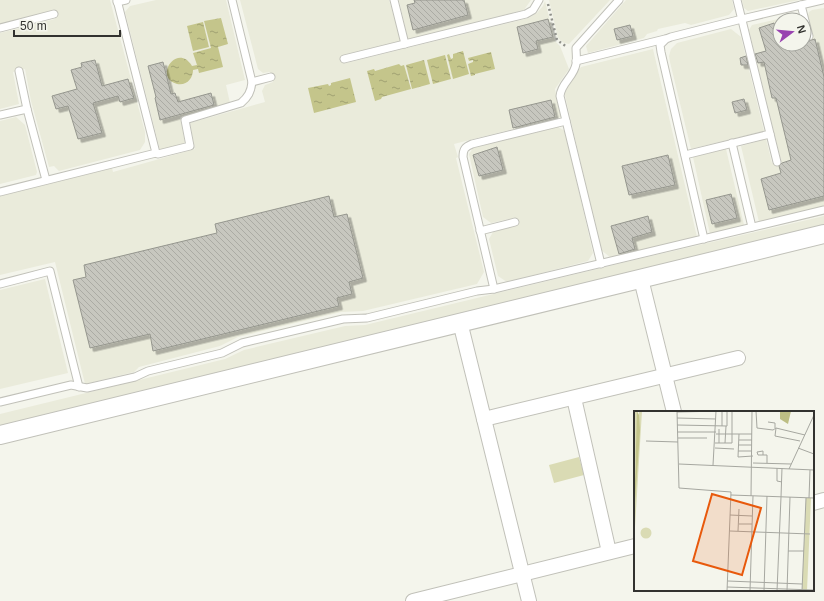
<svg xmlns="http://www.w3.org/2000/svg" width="824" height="601" viewBox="0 0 824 601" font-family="Helvetica,sans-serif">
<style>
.built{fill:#eaebdb}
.green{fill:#dadbb4}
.water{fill:url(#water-ripples)}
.building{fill:url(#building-back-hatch);stroke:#95968e;filter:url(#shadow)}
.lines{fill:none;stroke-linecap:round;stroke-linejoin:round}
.service-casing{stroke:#c1c1b9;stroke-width:9}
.minor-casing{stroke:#c1c1b9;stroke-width:16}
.tertiary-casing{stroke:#c1c1b9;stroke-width:20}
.path{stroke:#90918b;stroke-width:2.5;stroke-dasharray:2 3;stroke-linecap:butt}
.service{stroke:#fff;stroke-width:7}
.minor{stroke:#fff;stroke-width:14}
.tertiary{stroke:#fff;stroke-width:18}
.inset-road{fill:none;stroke:#a6a7a0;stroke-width:1}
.view{fill:#e8590c;fill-opacity:0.15;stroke:#e8590c;stroke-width:2}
.inset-edge{fill:none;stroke:#32322f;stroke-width:2}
</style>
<defs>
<pattern id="water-ripples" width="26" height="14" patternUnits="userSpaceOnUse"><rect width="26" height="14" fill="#c4c58b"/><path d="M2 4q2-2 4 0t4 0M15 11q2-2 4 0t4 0" fill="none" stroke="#a0a172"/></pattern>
<pattern id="building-back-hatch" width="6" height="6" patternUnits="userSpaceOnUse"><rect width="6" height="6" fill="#c7c7bf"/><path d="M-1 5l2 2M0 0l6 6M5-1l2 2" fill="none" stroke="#ababa4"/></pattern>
<filter id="shadow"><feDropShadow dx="3.5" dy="3.5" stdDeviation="0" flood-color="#0004"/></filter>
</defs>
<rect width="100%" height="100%" fill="#f4f5ec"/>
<g class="built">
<polygon points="0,0 110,0 145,132 145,142 140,150 59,171 54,166 49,167 31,101 25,69 13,72 19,104 0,109 0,33 55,19 53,11 0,24"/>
<polygon points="156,0 226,0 245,80 226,85 230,103 180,117 185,143 160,150 125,12 130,6"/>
<polygon points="240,0 389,0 401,41 344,55 346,63 529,18 537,13 543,6 545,1 555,41 560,46 569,69 555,89 561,117 454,144 458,157 456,158 484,272 477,284 363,311 341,312 238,337 220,346 139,367 134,372 85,384 55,262 0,275 0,196 112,168 113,172 195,149 190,123 265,102 262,91 265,85 273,82 270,72 263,73 258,69"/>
<polygon points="399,0 531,0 524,10 408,40"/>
<polygon points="549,0 610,0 569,44 564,43 558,38"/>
<polygon points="626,0 732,0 734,9 729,15 691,25 685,23 658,29 657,31 647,34 644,38 588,53 586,46"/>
<polygon points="742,0 799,0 748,11 744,8"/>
<polygon points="824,8 824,207 759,222 741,146 766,139 772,163 781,161 749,30 752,25 795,15 800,18 801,20 780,20 780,44 804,44 804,30 809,12 812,10"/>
<polygon points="731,29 741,37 764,131 691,149 670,62 669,56 671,49 677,43"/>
<polygon points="653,49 697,237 610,257 601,250 564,91 581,67"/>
<polygon points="16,117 25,125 37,172 36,175 0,184 0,121"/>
<polygon points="558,127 565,131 593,253 588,261 507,282 498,276 489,239 493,232 515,226 514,218 491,223 483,217 469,154 473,148"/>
<polygon points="726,149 744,225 710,234 693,157"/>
<polygon points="824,216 824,226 0,428 0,414 225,359 244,350 345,326 365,325 643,258"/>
<polygon points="45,279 68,373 0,389 0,290"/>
</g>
<polygon class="green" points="579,457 584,475 554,483 549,465"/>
<g class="water">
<path d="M221,18l7,26 -10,3 5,20 -24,6 -1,-4 -5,1c0,8 -6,16 -16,14 -24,-6 0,-42 15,-18l5,-1 -4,-12 18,-5 -7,-27z"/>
<polygon points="203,22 209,47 193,51 187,26"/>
<polygon points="463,51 469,74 453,79 447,55 449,54 451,59 453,58 453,54"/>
<polygon points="491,52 495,69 475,74 475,75 471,76 468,64 473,62 473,60 469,61 468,58"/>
<polygon points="445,55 451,79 433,84 427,60"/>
<polygon points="424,60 430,84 412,89 406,65"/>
<polygon points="399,64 401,66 404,65 411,89 382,97 381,99 375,101 367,71 374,69 375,71"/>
<polygon points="350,78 356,102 314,113 308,88 328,84 329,86 331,85 331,83"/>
</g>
<g class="building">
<polygon points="414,0 464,0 468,15 413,30 407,5 415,3"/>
<polygon points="548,19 553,37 536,41 538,49 523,53 517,27"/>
<polygon points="774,23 781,47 795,44 804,44 804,42 815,39 824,77 824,196 769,210 761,179 781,173 779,166 782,163 791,160 776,98 772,98 764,62 758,63 755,54 766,51 759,28"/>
<polygon points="630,25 633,36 617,40 614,29"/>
<polygon points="746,56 748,65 741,65 740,58"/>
<polygon points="95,60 102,86 128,79 134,98 120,102 118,96 93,103 102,133 78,139 68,106 56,109 52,96 77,89 71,70 82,67 81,63"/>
<polygon points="163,62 171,94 175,93 178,102 211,93 214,105 160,120 155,98 156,97 148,66"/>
<polygon points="744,99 747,110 735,113 732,102"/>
<polygon points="551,100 555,117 513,128 509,110"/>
<polygon points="497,147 503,170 479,176 473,155"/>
<polygon points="668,155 675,185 629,195 622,166"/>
<polygon points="731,194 737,218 712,224 706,200"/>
<polygon points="329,196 334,217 347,214 363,278 349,282 352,294 337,298 339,306 153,351 150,334 90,348 73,280 86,277 84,265 217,233 215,224"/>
<polygon points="648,216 652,232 632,238 635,249 619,254 611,226"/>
</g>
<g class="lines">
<g class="service-casing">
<g id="service">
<polyline points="394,0 405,44"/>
<polyline points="737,0 777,162"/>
<polyline points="117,2 126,0"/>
<polyline points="801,5 809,36"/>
<polyline points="0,28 54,14"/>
<polyline points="344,59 526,14 533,10 539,0"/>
<polyline points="576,61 665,39"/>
<polyline points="19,71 27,109 46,180"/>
<polyline points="252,82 271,77"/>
<polyline points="0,115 27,109"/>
<polyline points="732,143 752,227"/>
<path d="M156,153l2,1 32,-8 -5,-26 56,-17c7,-6 10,-11 11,-21l-20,-82"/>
<polyline points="685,155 770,134"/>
<polyline points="0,192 156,153 117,0"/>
<polyline points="480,231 515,222"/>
<polyline points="704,239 661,52 660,45 666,39 671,37 742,19 822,0"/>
<path d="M601,264l-41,-168c1,-13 14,-19 16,-32 1,-5 0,-11 0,-16l43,-48"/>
<polyline points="0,284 50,271 79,387"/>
<path d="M494,289l-31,-132c0,-8 2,-10 9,-13l94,-23"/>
<polyline points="0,402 71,385 87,388 135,377 148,371 222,353 242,343 343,319 367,318 477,291 494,289 824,210"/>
</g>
</g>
<g class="minor-casing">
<g id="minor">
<polyline points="641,279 674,412"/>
<polyline points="460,322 529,601"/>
<polyline points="574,398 609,552"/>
<polyline points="484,419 738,358"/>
<polyline points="813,503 824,500"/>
<polyline points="413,601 635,546"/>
</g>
</g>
<g class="tertiary-casing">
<polyline id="tertiary" points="0,435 824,234"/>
</g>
<polyline class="path" points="548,4 557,40 567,47"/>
<use href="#service" class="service"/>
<use href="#minor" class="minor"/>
<use href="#tertiary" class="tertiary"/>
</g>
<g transform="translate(634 411)">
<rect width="180" height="180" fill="#f4f5ec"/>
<path d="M0,0h3l1,6 -4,75zM5,0h3l-8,133v-35zM172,87h5l-4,93h-5zM6.5 122a5.5 5.5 0 1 1 11 0a5.5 5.5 0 1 1-11 0Z" fill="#dadbb4"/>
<path d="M146,0h11l-3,13 -8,-5z" fill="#bdbe84"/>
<path d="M3,0l2,4 1,16 -6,85z" fill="#c4c58b"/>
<path class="inset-road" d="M43,0l2,77 52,4 -4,99M122,0l1,17 16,2 3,-2M43,1l45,-1M43,7l39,1M134,11l7,1v5M43,14l50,1v-15M88,15v-15M43,21h39M82,23h36M105,23l-1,23 15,-1M44,27h29M105,29h13M12,30l32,1M166,30l-25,-5 1,-8 29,7M81,32h17v-32M85,32v-14M91,32l1,-17M105,34h13M81,37l19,1M164,37l16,6M104,40h14M129,44v-4l-6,1 1,3h9v8M119,52l38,1M45,53l135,6M79,54l3,-54M143,57v13l5,1M155,58l25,-54M97,84l83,3M117,85l1,-85M147,86l1,-29M175,87l1,-28M96,104l22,1M105,113h13M96,120l80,3M104,120l1,-22M154,140h16M94,170l74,3M93,176l87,3M116,180l3,-95M130,180l3,-95M143,180l4,-94M153,180l3,-94M168,180l4,-93"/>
<path class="view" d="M78,83l49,14 -19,67 -49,-14z"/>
<rect width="180" height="180" class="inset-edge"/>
</g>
<g transform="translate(792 32) rotate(74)"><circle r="19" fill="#f4f5ec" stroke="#a6a7a0"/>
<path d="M0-3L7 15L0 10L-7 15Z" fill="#9943b0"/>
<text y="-6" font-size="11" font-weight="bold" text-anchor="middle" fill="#32322f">N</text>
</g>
<path d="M14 30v6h106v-6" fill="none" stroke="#32322f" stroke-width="2"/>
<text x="20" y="30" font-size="12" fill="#32322f" stroke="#f4f5ec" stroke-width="3" paint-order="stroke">50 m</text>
</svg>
